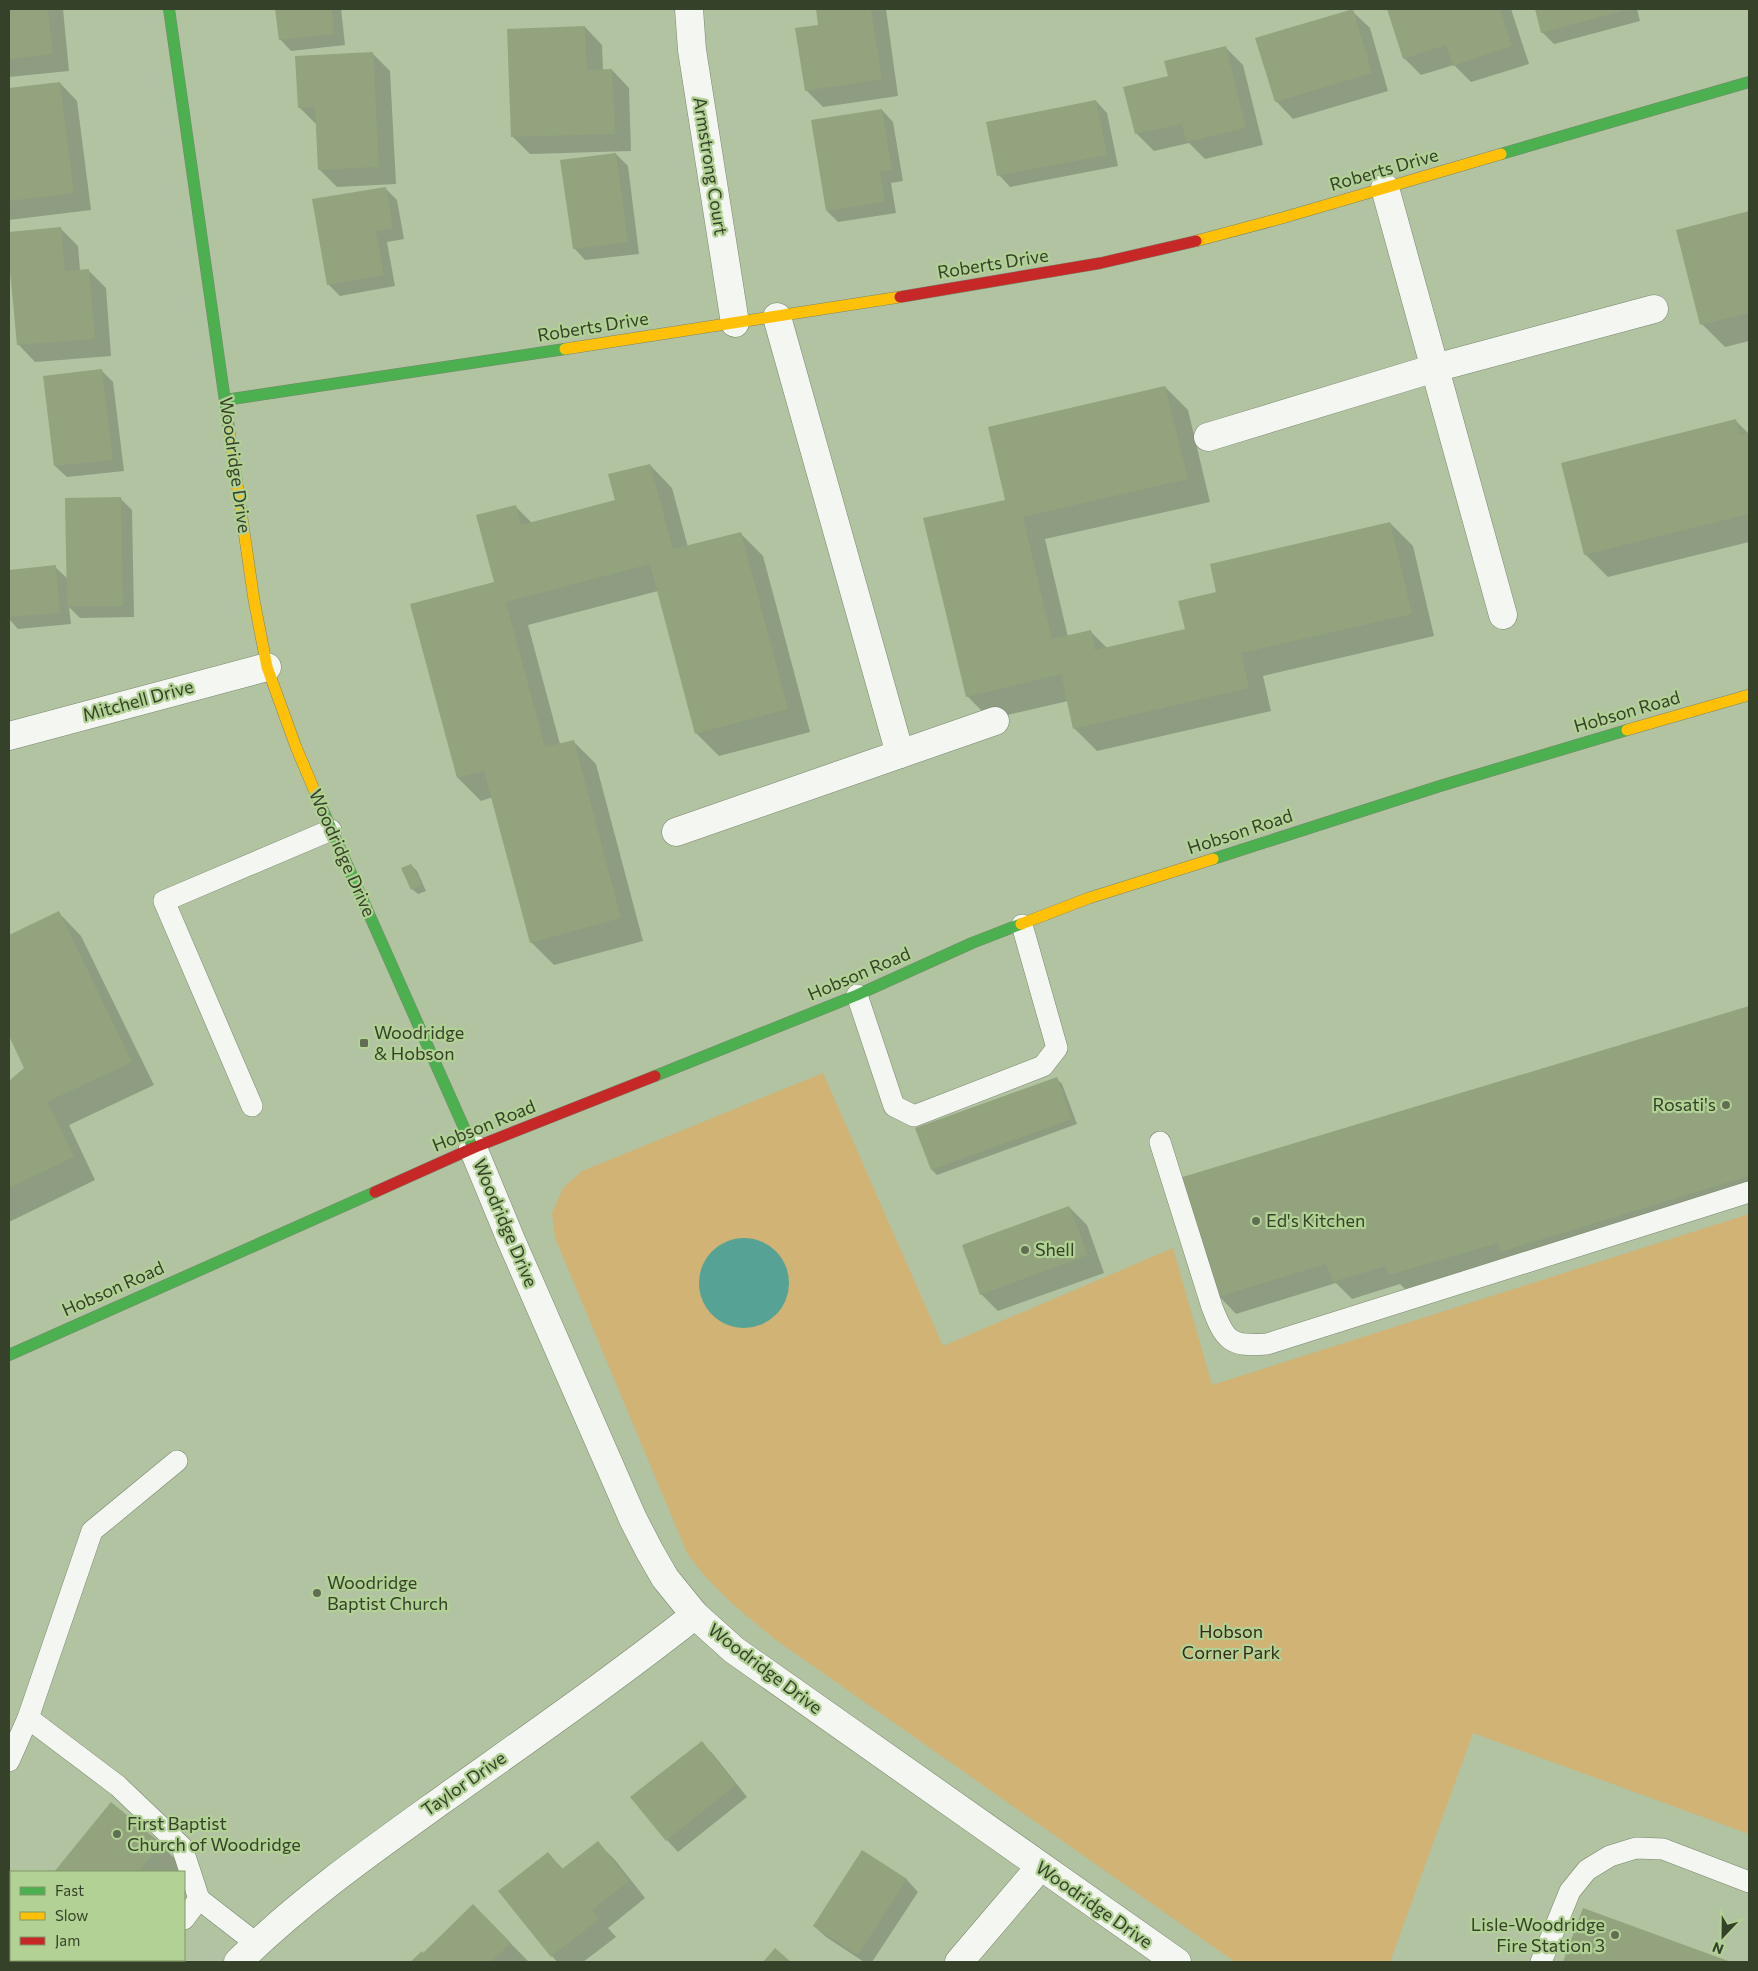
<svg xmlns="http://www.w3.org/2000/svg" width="1758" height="1971" viewBox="0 0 1758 1971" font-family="Commissioner,sans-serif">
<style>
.green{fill:#d0b375}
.water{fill:#56a395}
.shadow{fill:#0003}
.building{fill:#92a37e}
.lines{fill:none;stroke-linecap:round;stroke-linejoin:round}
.lane-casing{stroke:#79866c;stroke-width:22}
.street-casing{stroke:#79866c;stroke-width:29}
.fast-casing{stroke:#79866c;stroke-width:12}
.slow-casing{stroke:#79866c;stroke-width:12}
.jam-casing{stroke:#79866c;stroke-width:12}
.lane{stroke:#f3f6f1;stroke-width:21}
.street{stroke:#f3f6f1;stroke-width:28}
.fast{stroke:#4caf50;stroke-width:11}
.slow{stroke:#ffc107;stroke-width:11}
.jam{stroke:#c62828;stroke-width:11}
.poi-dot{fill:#616e53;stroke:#b2d194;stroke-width:2}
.labels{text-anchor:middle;stroke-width:4.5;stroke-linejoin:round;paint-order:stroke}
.street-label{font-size:18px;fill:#354129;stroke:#b2d194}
.poi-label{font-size:18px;fill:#354129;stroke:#b2d194;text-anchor:start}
.park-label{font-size:18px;fill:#372917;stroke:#b2d194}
</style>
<rect width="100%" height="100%" fill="#b2c3a2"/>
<path class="green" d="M823,1073l120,273 230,-98 39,137 537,-171v620l-276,-101 -83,229h-155l-459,-322c-35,-29 -62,-49 -89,-87l-132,-315 -3,-25 11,-25 19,-17z"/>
<circle class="water" cx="744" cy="1283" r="45"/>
<g class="shadow">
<polygon points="9,9 63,9 69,71 9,77"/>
<polygon points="276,9 341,9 345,45 291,51 280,39"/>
<polygon points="817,9 886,9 898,96 823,107 806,90 820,26"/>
<polygon points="1388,9 1511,9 1529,64 1471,82 1454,65 1421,75 1404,58"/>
<polygon points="1536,9 1637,9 1640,21 1554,44 1542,32"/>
<polygon points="1352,11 1370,28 1388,91 1293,119 1276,101"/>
<polygon points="585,27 602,45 603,71 612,70 629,88 631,151 530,154 513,137"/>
<polygon points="1226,48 1243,65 1263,145 1205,159 1189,143 1154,151 1137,134 1125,88 1169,77"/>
<polygon points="372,53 390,71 396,184 337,187 320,170 317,125 299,107"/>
<polygon points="60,83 77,101 91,210 9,220 9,89"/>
<polygon points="1096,101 1107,113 1118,166 1010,187 999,175"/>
<polygon points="882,110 893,122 903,181 891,183 896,213 838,222 827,211"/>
<polygon points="616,154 628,166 639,254 585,260 574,248"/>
<polygon points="385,188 397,200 404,239 387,242 395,286 340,296 328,284"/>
<polygon points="1749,212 1749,341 1725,347 1702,324 1678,230"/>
<polygon points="60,228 78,246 80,271 88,270 106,288 111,356 35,362 18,344 9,233"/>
<polygon points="101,370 113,382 124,471 67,477 55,466"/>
<polygon points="1165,387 1188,410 1210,502 1045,539 1068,637 1090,631 1107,648 1186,630 1218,593 1390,523 1413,546 1434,636 1263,676 1271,711 1097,751 1074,728 1068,701 990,719 967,696 1006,500"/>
<polygon points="1735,420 1749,434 1749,542 1608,577 1585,554"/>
<polygon points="650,465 672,488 688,547 740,533 763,556 810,732 719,756 696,733 658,591 528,625 560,744 573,741 596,764 643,941 554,965 531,942 493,797 481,801 458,778 411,605 495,583 515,506 532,523 617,501"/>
<polygon points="121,499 132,510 134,617 80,618 69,607 71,624 18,629 9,619 9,571 55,567 68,579"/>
<polygon points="411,865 417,871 426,891 418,894 412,889"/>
<polygon points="59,913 81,936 154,1085 69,1125 95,1180 9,1222 9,1083 26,1068 9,1033 9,936"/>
<polygon points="1749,1007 1749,1199 1408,1292 1400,1284 1352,1299 1336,1283 1236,1314 1219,1296 1178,1179"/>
<polygon points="1056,1078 1062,1084 1077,1124 937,1175 932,1170 917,1129"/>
<polygon points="1069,1207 1087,1225 1104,1273 998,1311 981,1294"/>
<polygon points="701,1743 713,1754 747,1797 678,1852 667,1840"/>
<polygon points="111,1804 161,1845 184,1868 180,1872 56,1872"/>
<polygon points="598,1843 615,1860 645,1898 608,1928 616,1937 583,1962 557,1962 552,1956 548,1854 564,1870"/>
<polygon points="862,1852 907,1880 918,1892 872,1962 864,1962 826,1937 814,1926"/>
<polygon points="473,1905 528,1961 526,1962 412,1962 422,1953 424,1954"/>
<polygon points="1584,1909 1728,1962 1564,1962"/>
<polygon points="9,1918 11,1919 11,1960 106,1960 104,1962 9,1962"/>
</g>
<g class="building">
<polygon points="9,9 48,9 53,54 9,59"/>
<polygon points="275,9 332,9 334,34 279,40"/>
<polygon points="816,9 871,9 882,79 805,91 795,28 818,25"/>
<polygon points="1353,9 1372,73 1275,102 1255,38"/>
<polygon points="1387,9 1500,9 1512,46 1453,66 1446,45 1403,59"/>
<polygon points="1535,9 1629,9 1541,33"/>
<polygon points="585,26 587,70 612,69 615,134 511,137 507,29"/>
<polygon points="1226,46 1246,128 1186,142 1182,124 1135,134 1123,87 1168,76 1164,61"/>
<polygon points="373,52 379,167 318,170 315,107 298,108 295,56"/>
<polygon points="60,82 74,193 9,201 9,88"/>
<polygon points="1096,100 1107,155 997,176 986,122"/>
<polygon points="882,109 892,170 880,172 885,202 826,211 811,120"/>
<polygon points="616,153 628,242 573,249 560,160"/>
<polygon points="386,187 393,228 376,231 384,275 327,285 312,199"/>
<polygon points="1749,211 1749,313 1700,325 1676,230"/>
<polygon points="61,227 65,271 89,269 95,339 17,345 9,260 9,232"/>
<polygon points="102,369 113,460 54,466 43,376"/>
<polygon points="1165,386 1188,479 1023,517 1052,639 1091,630 1095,650 1185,629 1178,601 1216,592 1210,564 1390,522 1412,614 1241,653 1249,688 1073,729 1061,674 966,697 923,518 1005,500 988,427"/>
<polygon points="1736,419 1740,435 1749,433 1749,514 1584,555 1561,463"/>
<polygon points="650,464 673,549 741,532 788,709 695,734 650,564 506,602 545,747 574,740 621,918 530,943 484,771 457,778 410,604 494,582 476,515 516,505 521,525 615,500 608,474"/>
<polygon points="121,497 123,606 67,606 65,498"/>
<polygon points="56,565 60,613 9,617 9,570"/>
<polygon points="411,864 422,885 411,890 401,868"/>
<polygon points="59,911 132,1062 47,1102 74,1157 9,1188 9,1081 24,1068 9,1036 9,935"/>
<polygon points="1749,1006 1749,1176 1500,1252 1498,1243 1389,1275 1386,1266 1333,1282 1326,1264 1218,1297 1176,1179"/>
<polygon points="1057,1077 1072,1119 931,1170 915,1128"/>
<polygon points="1069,1206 1088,1255 980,1295 962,1245"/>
<polygon points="702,1741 736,1785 666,1841 630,1797"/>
<polygon points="111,1802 162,1844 138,1872 54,1872"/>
<polygon points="598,1841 629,1881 592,1910 599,1919 551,1957 498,1891 548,1852 562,1869"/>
<polygon points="862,1850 907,1879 858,1955 813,1926"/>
<polygon points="473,1904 511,1943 491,1962 410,1962 422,1951 423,1953"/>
<polygon points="1583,1908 1731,1962 1563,1962"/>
<polygon points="9,1917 11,1919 11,1960 88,1960 86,1962 9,1962"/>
<polygon points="775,1948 791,1962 763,1962"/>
</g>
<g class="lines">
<g class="lane-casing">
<g id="lane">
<polyline points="857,995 894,1106 914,1116 1043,1066 1057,1048 1022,925"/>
<polyline points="252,1106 164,901 331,830"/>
<path d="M1160,1142l52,165c13,34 18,40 55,37l482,-152"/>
<polyline points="28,1718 92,1531 177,1461"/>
<polyline points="9,1761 28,1718 118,1786 182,1847 199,1899 257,1944"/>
<polyline points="184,1919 199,1899"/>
<polyline points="150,1962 152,1960"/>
<polyline points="1541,1962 1570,1891 1587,1870 1610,1856 1636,1848 1663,1849 1749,1882"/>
</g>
</g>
<g class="street-casing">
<g id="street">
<polyline points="689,9 692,50 735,323"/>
<polyline points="1385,188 1503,615"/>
<polyline points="1208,437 1435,368 1654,309"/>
<polyline points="9,736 267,667"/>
<polyline points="900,754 995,721"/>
<polyline points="676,832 900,754 777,317"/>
<polyline points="473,1148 511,1240 633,1519 649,1550 665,1578 695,1615 734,1650 1177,1962"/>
<path d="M238,1962c63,-62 136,-113 207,-164 84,-60 169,-119 250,-183"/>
<polyline points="959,1962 1040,1867"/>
</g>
</g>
<g class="fast-casing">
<g id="fast">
<polyline points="169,9 229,429"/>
<polyline points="1501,154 1749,82"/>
<polyline points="225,400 565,349"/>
<polyline points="321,806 473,1148"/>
<polyline points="1213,859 1440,786 1627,730"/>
<polyline points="655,1076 857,995 972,943 1021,924"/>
<polyline points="9,1355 375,1192"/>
</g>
</g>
<g class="slow-casing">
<g id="slow">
<polyline points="1196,241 1282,218 1501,154"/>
<polyline points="565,349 900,297"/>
<polyline points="229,429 254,600 267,667 296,747 321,806"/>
<polyline points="1627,730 1749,695"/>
<polyline points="1021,924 1089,898 1213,859"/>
</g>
</g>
<g class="jam-casing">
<g id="jam">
<polyline points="900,297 1101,263 1196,241"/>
<polyline points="375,1192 473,1148 655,1076"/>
</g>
</g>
<use href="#lane" class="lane"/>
<use href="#street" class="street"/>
<use href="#fast" class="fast"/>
<use href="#slow" class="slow"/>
<use href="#jam" class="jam"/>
</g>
<g class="poi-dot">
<rect x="359" y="1038" width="10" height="10" rx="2.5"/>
<circle cx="1726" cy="1105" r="5"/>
<circle cx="1256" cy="1221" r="5"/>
<circle cx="1025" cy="1250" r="5"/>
<circle cx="317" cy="1593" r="5"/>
<circle cx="117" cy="1834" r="5"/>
<circle cx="1615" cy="1935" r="5"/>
</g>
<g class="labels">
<g class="street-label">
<text transform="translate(710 166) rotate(81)" y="6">Armstrong Court</text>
<text transform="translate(1384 170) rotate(-16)" y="6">Roberts Drive</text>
<text transform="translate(993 264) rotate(-9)" y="6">Roberts Drive</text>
<text transform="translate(593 327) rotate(-9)" y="6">Roberts Drive</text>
<text transform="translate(235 465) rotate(82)" y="6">Woodridge Drive</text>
<text transform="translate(138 701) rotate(-15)" y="6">Mitchell Drive</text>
<text transform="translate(1627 712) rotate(-16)" y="6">Hobson Road</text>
<text transform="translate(1240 832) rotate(-18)" y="6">Hobson Road</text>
<text transform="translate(342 853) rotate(66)" y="6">Woodridge Drive</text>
<text transform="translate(859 974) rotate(-23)" y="6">Hobson Road</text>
<text transform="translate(484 1126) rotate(-22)" y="6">Hobson Road</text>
<text transform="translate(505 1223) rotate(67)" y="6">Woodridge Drive</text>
<text transform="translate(113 1289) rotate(-24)" y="6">Hobson Road</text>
<text transform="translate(765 1669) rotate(37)" y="6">Woodridge Drive</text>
<text transform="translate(464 1784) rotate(-35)" y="6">Taylor Drive</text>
<text transform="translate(1094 1905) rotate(35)" y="6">Woodridge Drive</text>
</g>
<g class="poi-label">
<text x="374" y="1039">Woodridge<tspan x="374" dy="21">&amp; Hobson</tspan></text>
<text x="1716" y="1111" text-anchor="end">Rosati's</text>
<text x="1266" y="1227">Ed's Kitchen</text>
<text x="1035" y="1256">Shell</text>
<text x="327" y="1589">Woodridge<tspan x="327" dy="21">Baptist Church</tspan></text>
<text x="127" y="1830">First Baptist<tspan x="127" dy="21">Church of Woodridge</tspan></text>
<text x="1605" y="1931" text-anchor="end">Lisle-Woodridge<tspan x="1605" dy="21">Fire Station 3</tspan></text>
</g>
<g class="park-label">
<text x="1231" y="1638">Hobson<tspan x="1231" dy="21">Corner Park</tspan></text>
</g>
</g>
<rect width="1758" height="1971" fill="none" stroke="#354129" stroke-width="20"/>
<rect x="10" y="1871" width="175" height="90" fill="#b2d194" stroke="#809769"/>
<rect x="20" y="1887" width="25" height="8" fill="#4caf50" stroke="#809769"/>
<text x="55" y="1896" font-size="15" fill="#354129">Fast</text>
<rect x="20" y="1912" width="25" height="8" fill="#ffc107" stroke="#809769"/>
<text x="55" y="1921" font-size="15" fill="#354129">Slow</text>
<rect x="20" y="1937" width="25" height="8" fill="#c62828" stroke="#809769"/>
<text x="55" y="1946" font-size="15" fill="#354129">Jam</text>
<g transform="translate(1723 1936) rotate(202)" stroke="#b2d194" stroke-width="4" paint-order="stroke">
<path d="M0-4L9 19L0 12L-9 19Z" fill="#354129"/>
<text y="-8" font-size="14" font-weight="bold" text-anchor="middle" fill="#354129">N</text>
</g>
</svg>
